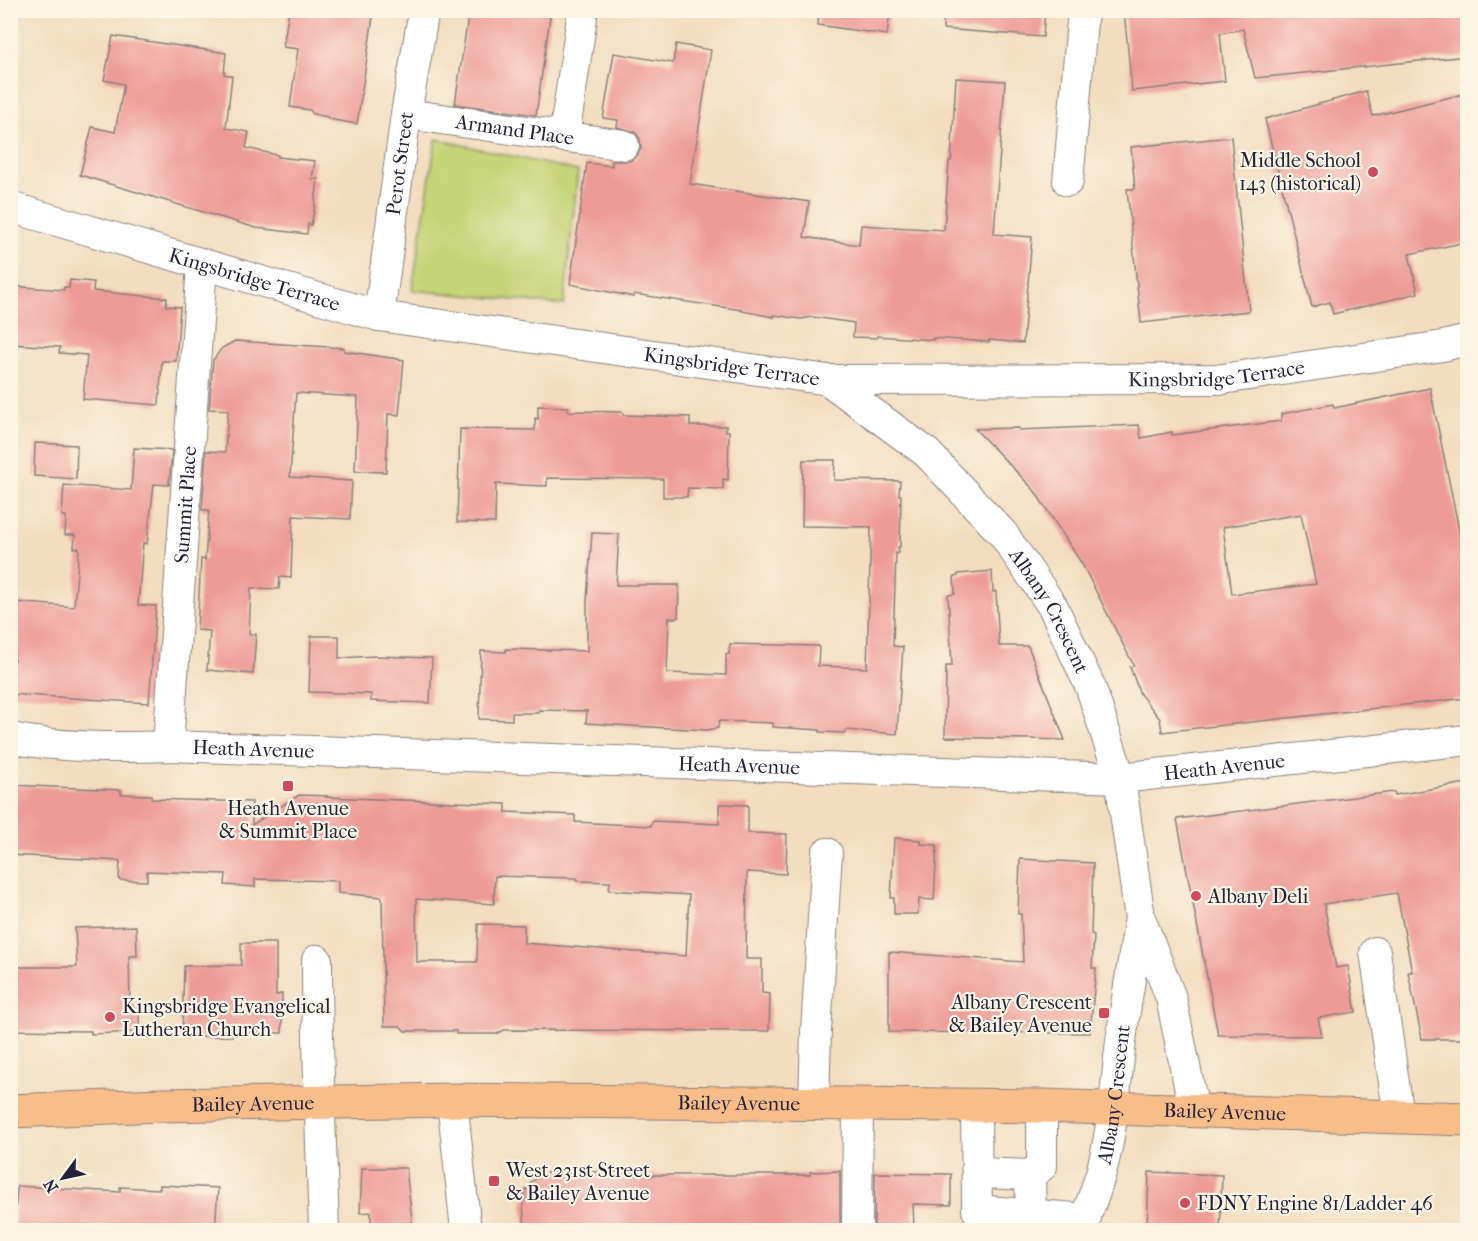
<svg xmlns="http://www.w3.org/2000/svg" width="1478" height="1241" viewBox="0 0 1478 1241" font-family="'IM FELL French Canon',serif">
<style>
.green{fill:#c5d476;stroke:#747b58;stroke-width:1.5}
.building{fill:#ee9b97;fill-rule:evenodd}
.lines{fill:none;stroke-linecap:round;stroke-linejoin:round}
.minor-casing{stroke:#8a807d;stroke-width:32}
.major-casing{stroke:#8a807d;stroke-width:35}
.minor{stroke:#fff;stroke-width:30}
.major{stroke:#f8bd89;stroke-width:33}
.poi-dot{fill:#d1495b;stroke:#fcf5e5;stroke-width:2}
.labels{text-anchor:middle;stroke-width:4.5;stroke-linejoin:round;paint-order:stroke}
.street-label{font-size:20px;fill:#22223b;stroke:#fcf5e5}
.poi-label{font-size:20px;fill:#22223b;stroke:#fcf5e5;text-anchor:start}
</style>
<rect width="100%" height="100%" fill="#fcf5e5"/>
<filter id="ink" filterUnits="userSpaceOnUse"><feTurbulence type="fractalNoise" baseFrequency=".0167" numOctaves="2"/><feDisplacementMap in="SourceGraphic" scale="12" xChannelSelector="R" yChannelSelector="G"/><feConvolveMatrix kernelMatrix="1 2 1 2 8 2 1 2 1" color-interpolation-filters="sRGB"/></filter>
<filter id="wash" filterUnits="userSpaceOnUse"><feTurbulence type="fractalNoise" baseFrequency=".008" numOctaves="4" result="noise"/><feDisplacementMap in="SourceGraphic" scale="24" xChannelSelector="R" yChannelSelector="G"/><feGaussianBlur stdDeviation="1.35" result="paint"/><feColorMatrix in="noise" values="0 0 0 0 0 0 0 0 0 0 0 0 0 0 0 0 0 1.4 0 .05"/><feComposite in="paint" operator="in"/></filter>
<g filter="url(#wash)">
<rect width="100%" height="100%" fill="#f3ddbf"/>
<polygon class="green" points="436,139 578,171 564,305 412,290"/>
<g id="blocks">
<g class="building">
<polygon points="289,10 374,10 357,124 328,119 328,117 313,114 310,110 290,107 298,49 283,47"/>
<polygon points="469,10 551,10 536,115 455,104"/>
<polygon points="819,10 890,10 887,35 818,25"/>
<polygon points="944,10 1045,10 1043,37 943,29"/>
<polygon points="1124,10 1467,10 1467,56 1255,78 1243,29 1220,33 1225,81 1132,91"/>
<polygon points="113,36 226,53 224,74 232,76 226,128 249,132 246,148 278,155 278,157 315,161 312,179 318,179 314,211 311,225 308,224 307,234 256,228 80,175 92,127 115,132 124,84 104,80"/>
<polygon points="676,44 711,50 690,184 809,202 804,237 859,245 861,225 944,230 949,161 951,161 956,78 1005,81 994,234 1032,237 1023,343 989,340 989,342 933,338 933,340 877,336 877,338 853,337 854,323 813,317 801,319 774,315 774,317 742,311 742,310 634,294 634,297 570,284 587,163 612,166 612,161 630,161 637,156 641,148 640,139 635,132 617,127 618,120 603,118 614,53 673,63"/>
<polygon points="1366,91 1373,116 1467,93 1467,242 1409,254 1418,293 1333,314 1330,302 1312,307 1265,119"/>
<polygon points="1231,137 1249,311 1141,323 1127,189 1135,189 1131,147"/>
<polygon points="70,280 94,282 93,291 167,298 166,306 180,307 176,361 162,361 159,405 83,399 87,355 59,353 60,347 10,344 10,286 64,290 64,287 69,288"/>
<polygon points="235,341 344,348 344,351 404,360 399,415 388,414 386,472 355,471 358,397 296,393 290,477 352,481 350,519 293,516 291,578 280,577 279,589 251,588 249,634 256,634 253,674 207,670 210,631 197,630 201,559 205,560 209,510 202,510 206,451 225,452 228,410 209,409 213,360 222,348"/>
<path d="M1430,388l37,181v129l-305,34 -2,-13 -20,-25 -10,-27 4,-1 -52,-102 -48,-74 -59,-61 44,-1v2l120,-5 2,13 31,-6v3l109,-14v-7l52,-10 1,4zM1301,514l15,70 -84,10 -9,-67z"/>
<polygon points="538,406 568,407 568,411 623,412 623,415 690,417 690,426 726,426 726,431 729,431 728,480 723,479 723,489 688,488 687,497 663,497 663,479 547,478 547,486 496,484 495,523 457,522 460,429 535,430 535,418 538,419"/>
<polygon points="35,443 77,445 76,479 34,476"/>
<polygon points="134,448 172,450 169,485 154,484 147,544 143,543 138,605 156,606 149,703 10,694 10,661 14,661 15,602 74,607 79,548 74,548 75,535 65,535 66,516 62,516 64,485 131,490"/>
<polygon points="803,460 835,460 834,480 900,481 899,495 901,495 900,547 898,547 898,553 896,553 893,646 903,647 897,734 846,730 846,733 820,732 820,730 773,727 773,723 719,721 718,728 707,730 630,726 586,723 587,711 539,710 539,713 512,713 512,720 479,719 481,651 506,652 506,649 587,651 587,600 592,533 619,534 616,585 679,585 678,618 669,618 667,673 726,675 726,655 729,654 730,644 819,646 818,666 867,668 871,527 802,526"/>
<polygon points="992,571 993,592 996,591 999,646 1028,646 1065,740 945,737 946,666 952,666 948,595 955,594 954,577 958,576 958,574"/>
<polygon points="311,636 339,636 339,658 375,656 432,658 430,703 371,701 371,694 309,692"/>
<polygon points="1467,783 1467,1039 1422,1039 1408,972 1412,972 1397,893 1324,904 1336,968 1348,966 1356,1012 1318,1018 1322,1036 1218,1035 1177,819 1394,792 1395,795"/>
<path d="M10,785l111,5v4l30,1v4l101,3v23l47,-30 28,1 -1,1 180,7v8l69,3v7l76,4 1,-5 67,3v-20l29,1v28l39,1 -1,40 -39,-2 -1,87h16v34l8,1 -1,37 -265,-1 -7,4h-41v-3h-51l-5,-5h-16l-2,-129 -44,-4v-12l-83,-2v8l-30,-2 1,-11 -79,-3v10l-28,-1 1,-19 -110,-6zM495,876l82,2v3l33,1 -1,8 80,5 -3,61 -162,-13v-18l-46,-1 -1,38h-60l-1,-63 78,5z"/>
<polygon points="894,838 921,840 921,844 937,845 934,900 919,899 918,914 894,914 894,898 891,898"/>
<polygon points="1020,859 1093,863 1091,934 1094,935 1092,968 1096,968 1090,1033 889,1032 889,952 1023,962 1021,914 1018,914"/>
<polygon points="136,926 137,956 129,956 130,1002 139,1016 140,1032 91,1034 91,1031 10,1030 10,967 77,967 75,928"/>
<polygon points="241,943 276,943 276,995 282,994 282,1033 232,1033 232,1036 182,1037 184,966 241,965"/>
<polygon points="362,1168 406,1168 413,1230 371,1230 371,1212 360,1213"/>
<polygon points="840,1171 840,1229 525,1230 523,1204 525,1191 532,1181 549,1172 636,1172 636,1175 810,1175 810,1172"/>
<polygon points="1149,1172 1222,1175 1220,1230 1147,1230"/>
<polygon points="875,1173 951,1174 951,1205 913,1204 914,1228 874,1229"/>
<polygon points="160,1185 218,1188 215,1230 14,1230 17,1186 120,1192 120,1187 160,1189"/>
</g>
</g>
</g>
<g filter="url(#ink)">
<use href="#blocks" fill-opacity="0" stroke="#8a807d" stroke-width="1.5"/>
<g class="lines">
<g class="minor-casing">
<g id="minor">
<path id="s1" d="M406,114l218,31"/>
<polyline points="564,137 582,17"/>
<polyline points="1068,181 1083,10"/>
<path id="s2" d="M10,207l369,109 449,64 394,-1 221,-33 25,-6"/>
<path id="s3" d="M379,316l27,-202 18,-104"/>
<path id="s4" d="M828,380l99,73 76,81 50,73 38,81 29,90 20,140 31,80 23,112"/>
<path id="s5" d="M10,738c52,10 105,10 158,8l952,32 348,-38"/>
<path id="s6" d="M168,746l34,-481"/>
<polyline points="1375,952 1399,1117"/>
<path d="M317,960c0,90 4,180 7,270"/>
<polyline points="452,1100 466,1230"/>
<polyline points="814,1103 816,1032 827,853"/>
<polyline points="976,1106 977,1210 1086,1219"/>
<polyline points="977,1173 1030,1175 1031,1214"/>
<polyline points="1030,1175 1042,1166 1042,1106"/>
<polyline points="857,1230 858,1104"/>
<path id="s7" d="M1079,1230c30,-58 34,-117 41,-181 5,-43 13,-87 20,-131"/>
</g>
</g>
<g class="major-casing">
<g id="major">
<path id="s8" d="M10,1111l152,-6 290,-5 590,6 426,13"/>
</g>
</g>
<use href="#minor" class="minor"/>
<use href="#major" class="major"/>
</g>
</g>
<g class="poi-dot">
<circle cx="1373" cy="172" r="6"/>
<rect x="282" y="780" width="12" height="12" rx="3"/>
<circle cx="1196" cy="896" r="6"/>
<rect x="1098" y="1007" width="12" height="12" rx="3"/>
<circle cx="110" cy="1017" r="6"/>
<rect x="488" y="1175" width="12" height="12" rx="3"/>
<circle cx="1185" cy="1203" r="6"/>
</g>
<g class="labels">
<g class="street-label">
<text dy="7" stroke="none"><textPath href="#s1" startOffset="110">Armand Place</textPath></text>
<text dy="7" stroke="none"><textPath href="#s3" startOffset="154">Perot Street</textPath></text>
<text dy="7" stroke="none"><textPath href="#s2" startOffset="255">Kingsbridge Terrace</textPath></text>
<text dy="7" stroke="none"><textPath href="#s2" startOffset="741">Kingsbridge Terrace</textPath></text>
<text dy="7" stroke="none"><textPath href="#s2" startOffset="1227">Kingsbridge Terrace</textPath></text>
<text dy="7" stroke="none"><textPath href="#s6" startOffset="242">Summit Place</textPath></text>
<text dy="7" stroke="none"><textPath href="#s4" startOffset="324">Albany Crescent</textPath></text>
<text dy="7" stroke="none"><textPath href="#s5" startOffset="244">Heath Avenue</textPath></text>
<text dy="7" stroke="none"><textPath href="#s5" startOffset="730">Heath Avenue</textPath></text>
<text dy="7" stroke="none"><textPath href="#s5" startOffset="1216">Heath Avenue</textPath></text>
<text dy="7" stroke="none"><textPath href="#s7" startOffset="141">Albany Crescent</textPath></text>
<text dy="7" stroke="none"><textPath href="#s8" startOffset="243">Bailey Avenue</textPath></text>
<text dy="7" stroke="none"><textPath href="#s8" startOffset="729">Bailey Avenue</textPath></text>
<text dy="7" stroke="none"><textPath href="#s8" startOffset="1215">Bailey Avenue</textPath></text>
</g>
<g class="poi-label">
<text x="1361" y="167" text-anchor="end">Middle School<tspan x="1361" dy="23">143 (historical)</tspan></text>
<text x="288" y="815" text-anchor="middle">Heath Avenue<tspan x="288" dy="23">&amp; Summit Place</tspan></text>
<text x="1208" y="903">Albany Deli</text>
<text x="1092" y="1009" text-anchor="end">Albany Crescent<tspan x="1092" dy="23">&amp; Bailey Avenue</tspan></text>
<text x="122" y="1013">Kingsbridge Evangelical<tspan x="122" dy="23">Lutheran Church</tspan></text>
<text x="506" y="1177">West 231st Street<tspan x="506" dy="23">&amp; Bailey Avenue</tspan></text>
<text x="1197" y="1210">FDNY Engine 81/Ladder 46</text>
</g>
</g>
<rect width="1478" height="1241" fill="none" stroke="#fcf5e5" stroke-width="36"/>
<g transform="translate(63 1178) rotate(237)" stroke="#fcf5e5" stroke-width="4.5" paint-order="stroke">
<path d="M0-4.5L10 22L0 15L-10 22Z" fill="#22223b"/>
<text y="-9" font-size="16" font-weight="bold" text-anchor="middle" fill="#22223b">N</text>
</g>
</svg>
